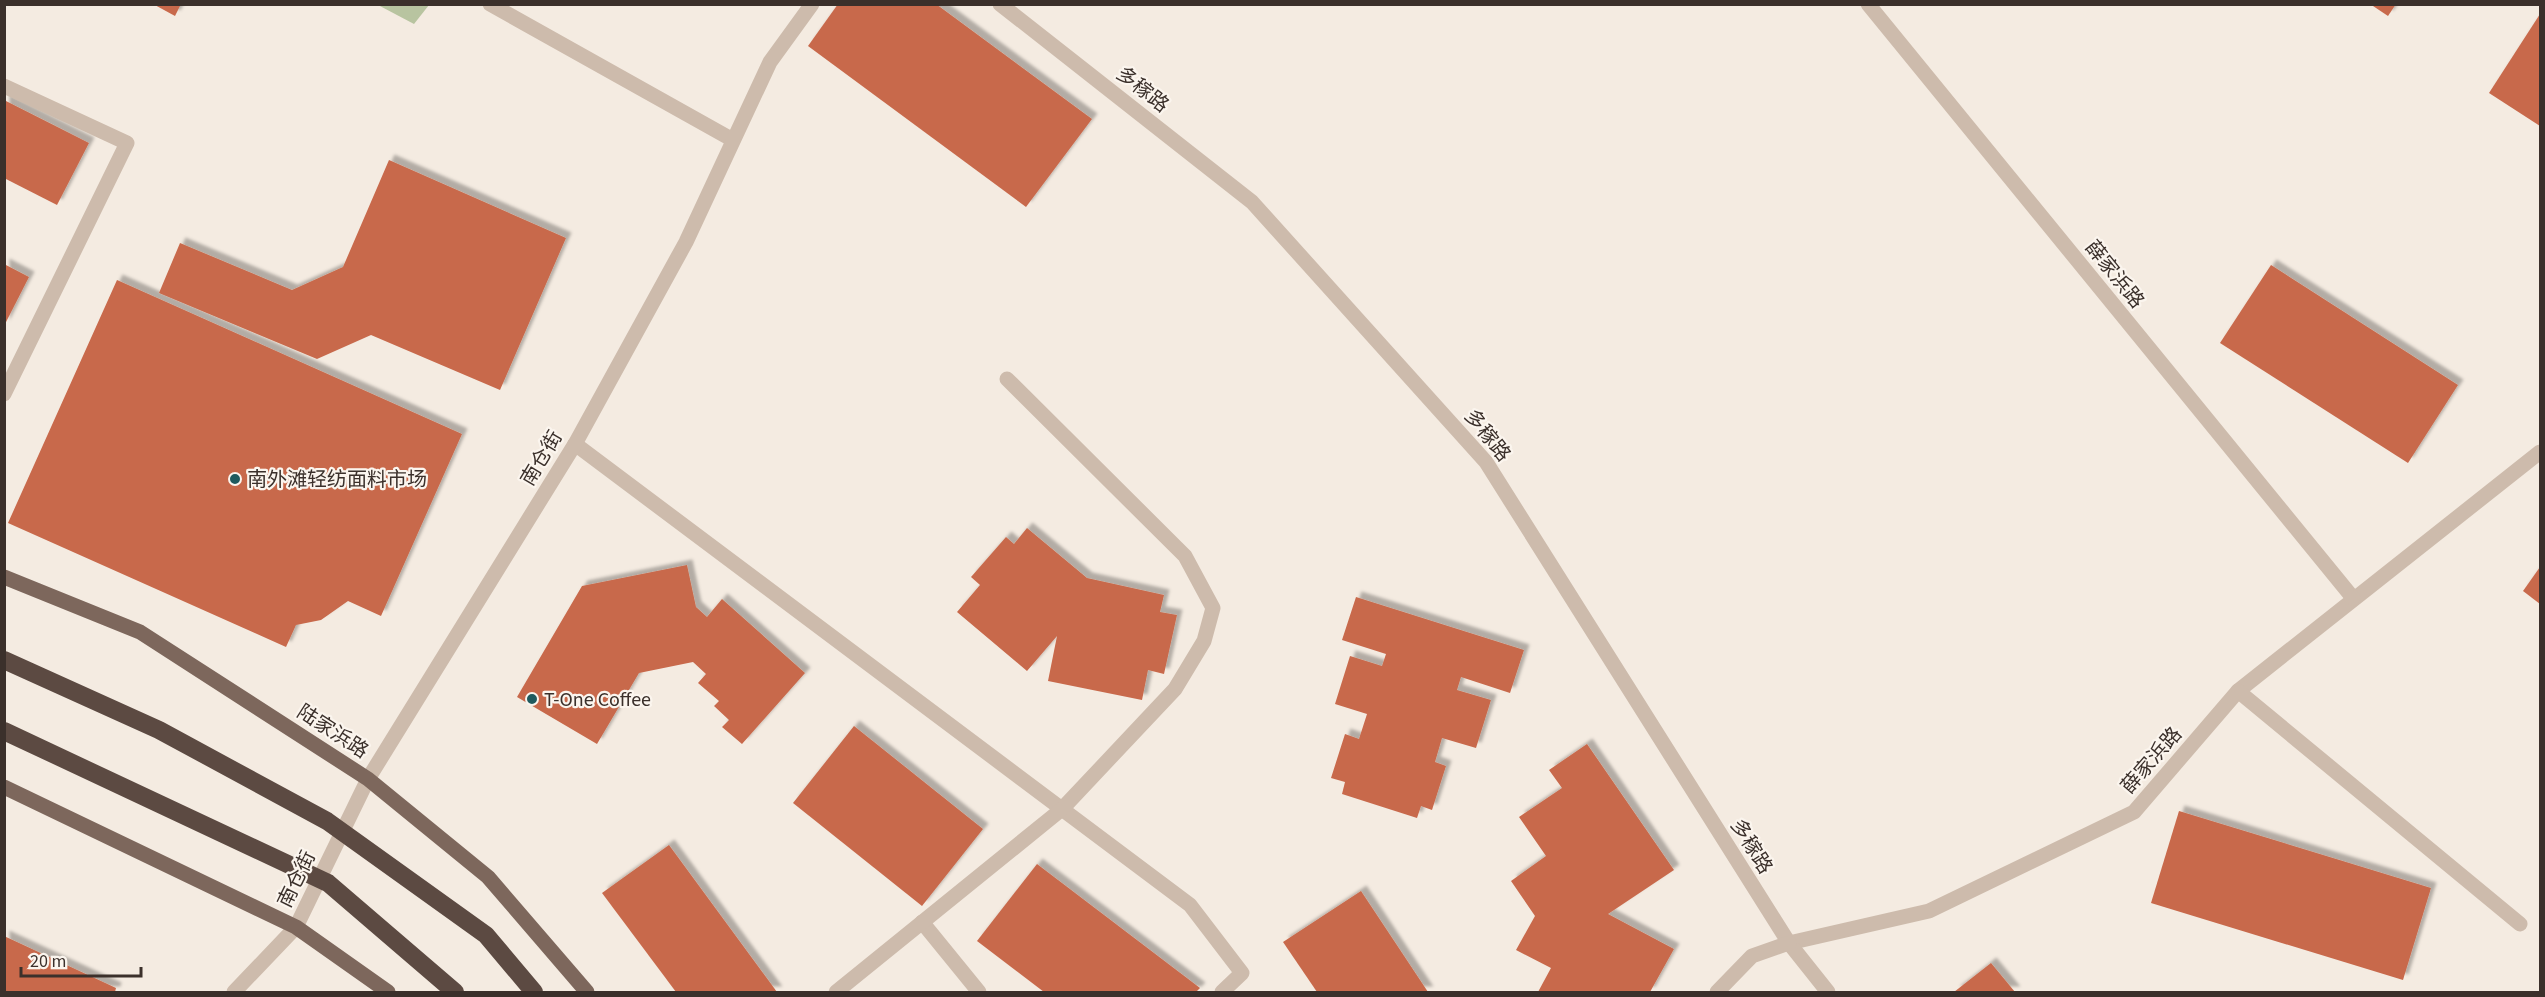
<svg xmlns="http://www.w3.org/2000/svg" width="2545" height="997" viewBox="0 0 2545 997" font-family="'Source Sans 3','Noto Sans SC',sans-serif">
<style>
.green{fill:#b8c4a0}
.building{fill:#c8694b;filter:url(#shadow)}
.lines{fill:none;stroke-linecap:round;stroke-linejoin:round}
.lane{stroke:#cdbbac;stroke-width:15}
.street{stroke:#cdbbac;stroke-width:15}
.primary{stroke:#7d675c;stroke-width:15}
.highway-bridge{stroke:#5c4a42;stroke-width:18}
.poi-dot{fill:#1f5a5e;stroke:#fbf5ee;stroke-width:2}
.labels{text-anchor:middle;stroke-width:4.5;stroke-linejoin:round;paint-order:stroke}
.street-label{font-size:20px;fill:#3b302b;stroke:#fbf5ee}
.poi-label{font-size:20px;fill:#3b302b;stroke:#fbf5ee;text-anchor:start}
</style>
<defs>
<filter id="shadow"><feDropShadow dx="5.5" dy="-5.5" stdDeviation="1.5" flood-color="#0004"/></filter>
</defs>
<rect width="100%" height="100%" fill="#f4ebe1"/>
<polygon class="green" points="378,5 429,4 429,5 414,24"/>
<g class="building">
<polygon points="153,4 181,4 175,16"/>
<polygon points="838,4 936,4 1092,119 1026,207 808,46"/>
<polygon points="2370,4 2396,4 2388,16"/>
<polygon points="2540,14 2540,126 2489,93"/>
<polygon points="4,100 89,143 57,205 4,178"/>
<polygon points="389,160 566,238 500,390 371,335 317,359 159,293 180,243 292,290 343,267"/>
<polygon points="4,264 29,277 4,326"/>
<polygon points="2271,265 2458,385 2408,463 2220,343"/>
<polygon points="117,280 462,434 381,616 348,601 321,620 296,625 286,647 8,523"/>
<polygon points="1027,528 1087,578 1164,595 1160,612 1177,615 1164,674 1148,670 1142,700 1048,681 1057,636 1027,671 957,612 980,585 971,577 1006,537 1014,544"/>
<polygon points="687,565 696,607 707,617 722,599 805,673 742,744 722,727 729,720 714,706 719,701 698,683 706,674 693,662 639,673 597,744 517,697 582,586"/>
<polygon points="2540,567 2540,604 2523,591"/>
<polygon points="1356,597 1524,650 1510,693 1461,677 1457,690 1491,700 1476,748 1442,738 1435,762 1446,766 1432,810 1421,806 1417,818 1342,794 1345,782 1331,778 1345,734 1359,739 1367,714 1335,704 1350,656 1382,666 1386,654 1342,640"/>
<polygon points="854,726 983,829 922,906 793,803"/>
<polygon points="1587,744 1674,870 1608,914 1674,949 1650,992 1538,992 1551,968 1516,950 1535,916 1511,881 1546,856 1519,817 1562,788 1549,770"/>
<polygon points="2179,811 2431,888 2403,980 2151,903"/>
<polygon points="669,845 777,992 676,992 602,893"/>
<polygon points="1037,864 1200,988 1196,992 1044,992 977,941"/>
<polygon points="1361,891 1428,992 1317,992 1283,942"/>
<polygon points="4,936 116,988 115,992 4,992"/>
<polygon points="1991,963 2015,992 1954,992"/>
</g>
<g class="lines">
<g class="lane">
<polyline points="490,4 733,140"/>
<polyline points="4,86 127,143 4,394"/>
<polyline points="575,444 1190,905 1242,973 1222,992"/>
<polyline points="2238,691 2540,452"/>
<polyline points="922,922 979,992"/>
<polyline points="1789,943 1929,911 2134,812 2238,691 2520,924"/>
<polyline points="836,992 1062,809 1175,689 1204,641 1213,608 1185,556 1007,379"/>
</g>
<g class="street">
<polyline points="1000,4 1252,202 1486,462 1789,943 1828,992"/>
<polyline points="1868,4 2353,598"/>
<polyline points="234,992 296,927 368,779 575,444 686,242 770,62 812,4"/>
<polyline points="1717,992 1752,956 1789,943"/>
</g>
<g class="primary">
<polyline points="4,577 140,632 368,779 488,877 587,992"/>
<polyline points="4,787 296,927 388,992"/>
</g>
<g class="highway-bridge">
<polyline points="4,660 159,730 327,821 486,935 534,992"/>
<polyline points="4,731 328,883 455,992"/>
</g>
</g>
<g class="poi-dot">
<circle cx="235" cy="479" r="6"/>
<circle cx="532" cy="699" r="6"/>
</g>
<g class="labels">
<g class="street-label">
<text transform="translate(1143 89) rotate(38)" y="7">多稼路</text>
<text transform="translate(2115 274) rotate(51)" y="7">薛家浜路</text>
<text transform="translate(1488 435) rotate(51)" y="7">多稼路</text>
<text transform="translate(541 458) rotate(-59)" y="7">南仓街</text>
<text transform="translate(333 731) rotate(33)" y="7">陆家浜路</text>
<text transform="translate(2151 760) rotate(-49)" y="7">薛家浜路</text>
<text transform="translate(1752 846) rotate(58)" y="7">多稼路</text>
<text transform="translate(296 879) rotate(-64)" y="7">南仓街</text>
</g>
<g class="poi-label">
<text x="247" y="486">南外滩轻纺面料市场</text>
<text x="544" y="706">T-One Coffee</text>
</g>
</g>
<rect width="2545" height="997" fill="none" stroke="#3b302b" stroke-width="12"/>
<path d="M21 967v9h120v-9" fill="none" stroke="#3b302b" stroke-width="3"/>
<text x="30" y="967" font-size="18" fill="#3b302b" stroke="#fbf5ee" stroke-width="4.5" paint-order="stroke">20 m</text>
</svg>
